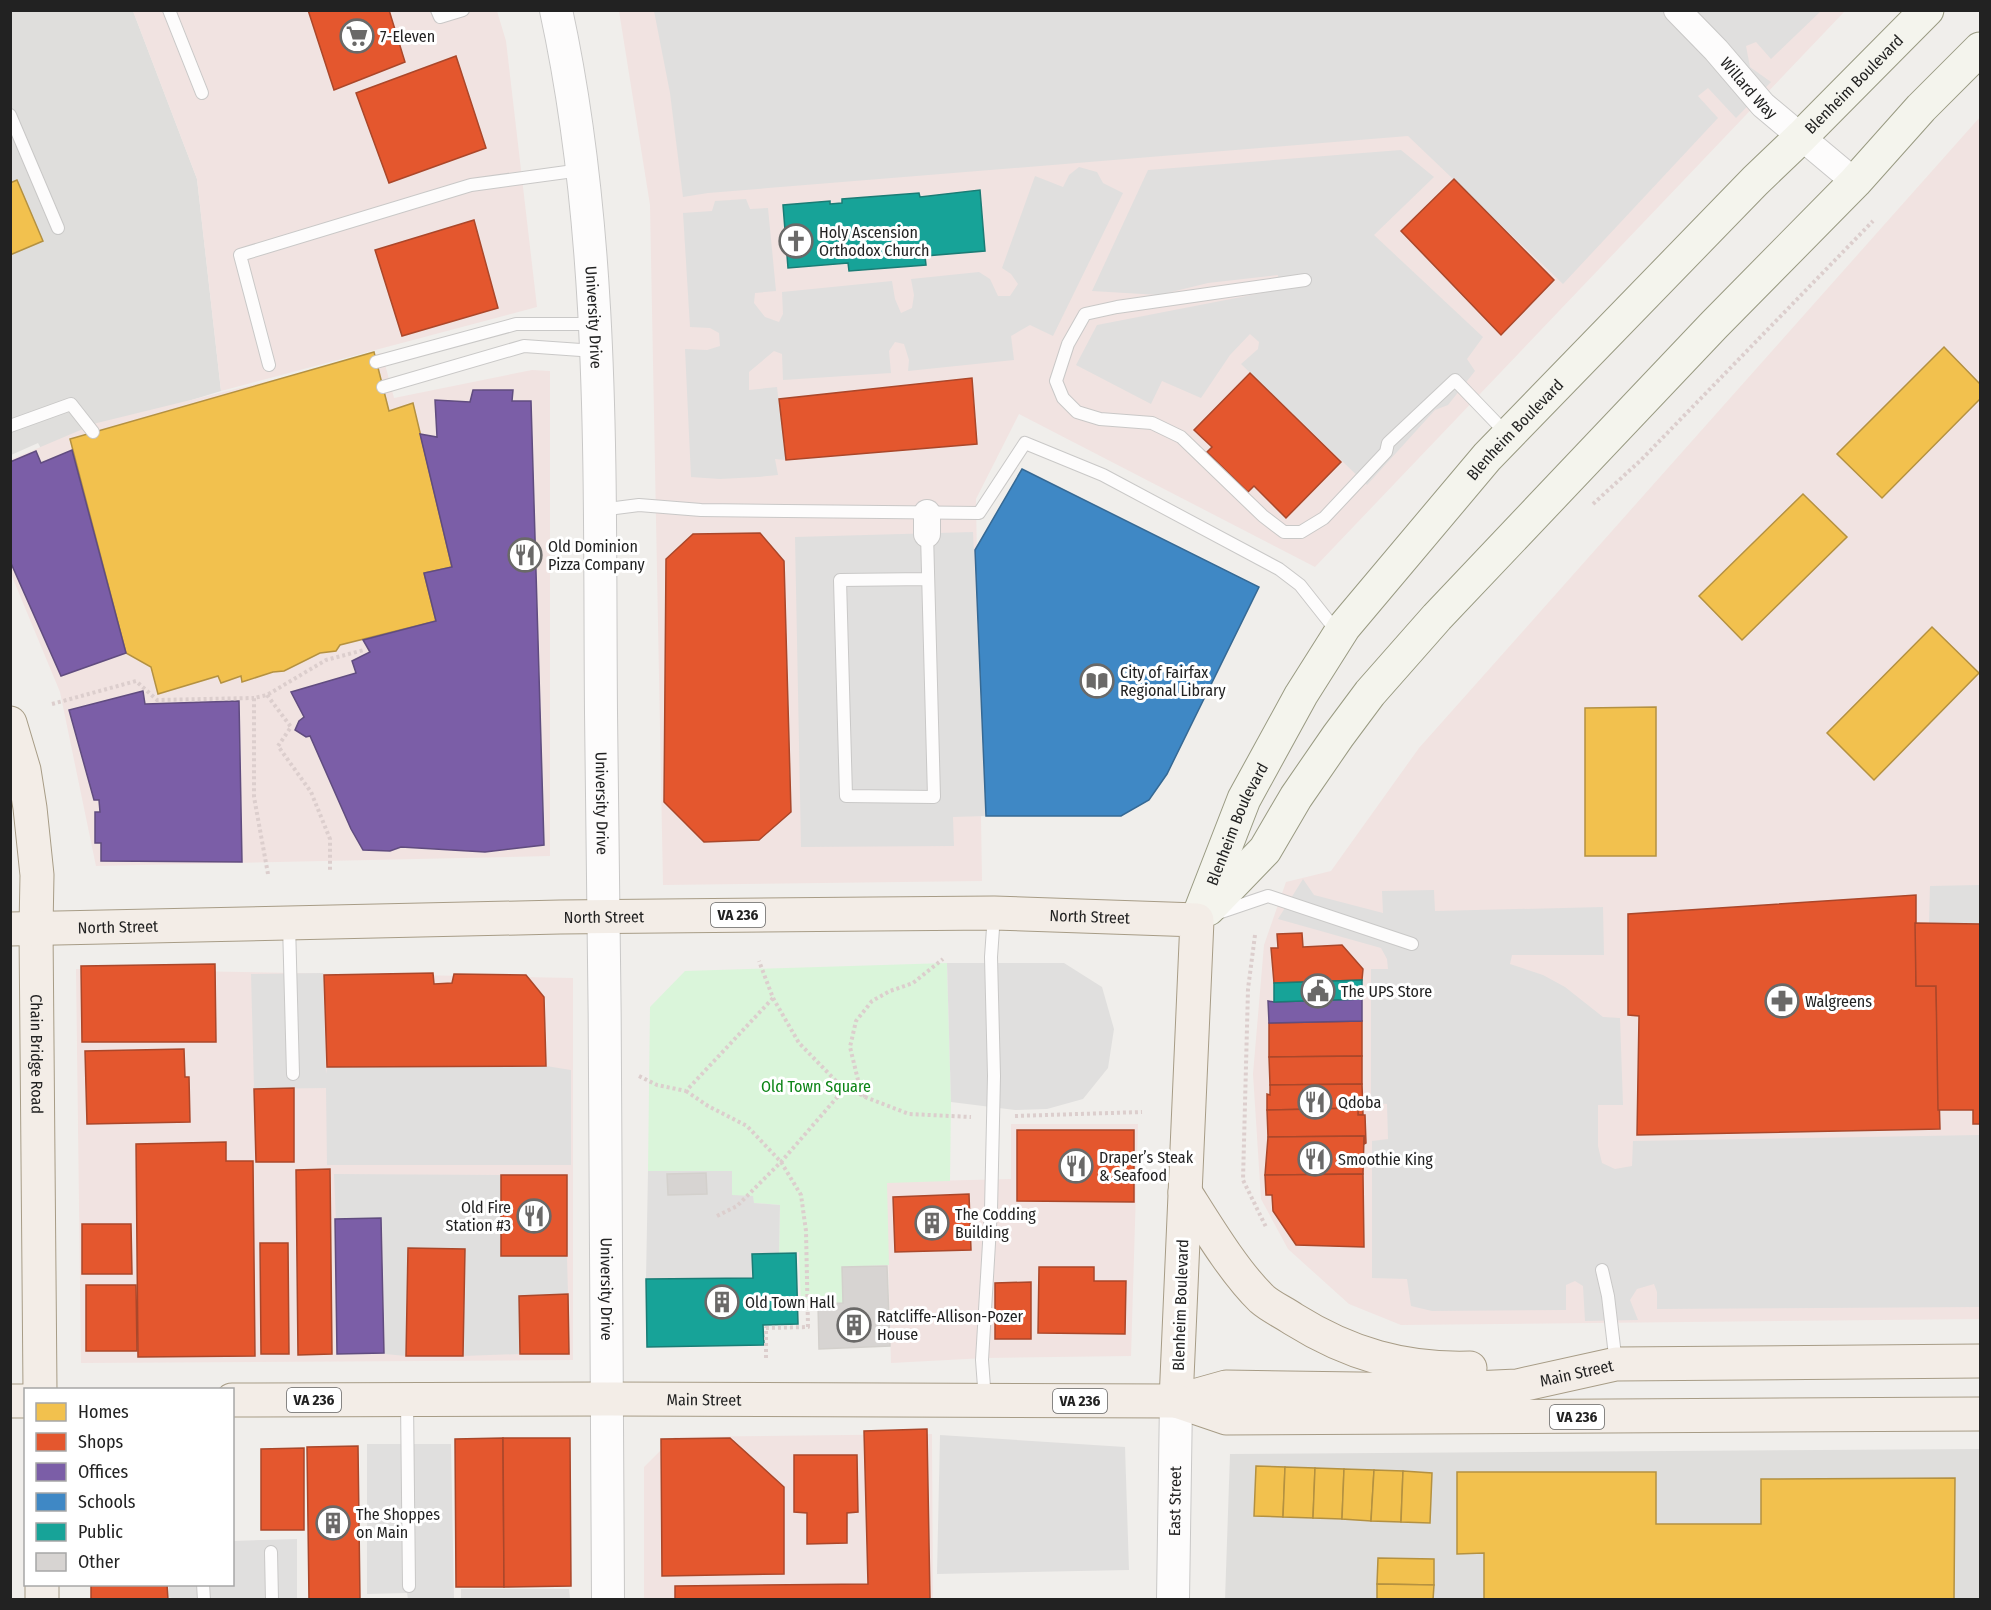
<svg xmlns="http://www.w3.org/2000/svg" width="1991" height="1610" viewBox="0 0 1991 1610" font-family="'Fira Sans Condensed',sans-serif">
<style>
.residential{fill:#dfdedc}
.commercial{fill:#f1e3e1}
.park{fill:#daf5da}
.parking{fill:#e0dfde}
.homes{fill:#f2c14e;stroke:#b49141;stroke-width:1.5}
.shops{fill:#e4572e;stroke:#aa472a;stroke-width:1.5}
.offices{fill:#7b5ea7;stroke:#604c7f;stroke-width:1.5}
.schools{fill:#3f88c5;stroke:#366994;stroke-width:1.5}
.public{fill:#17a398;stroke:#1a7c75;stroke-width:1.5}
.building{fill:#d7d4d2;stroke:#d3d0cc;stroke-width:1.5}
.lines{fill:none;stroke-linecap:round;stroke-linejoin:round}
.service-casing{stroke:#c9c8c7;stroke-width:14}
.minor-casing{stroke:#c9c8c7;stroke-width:28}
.tertiary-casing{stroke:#c9c8c7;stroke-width:34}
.secondary-casing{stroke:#999a82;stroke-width:35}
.primary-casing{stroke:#a79c86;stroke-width:35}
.path{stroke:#dccecd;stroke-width:4;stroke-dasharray:3 3;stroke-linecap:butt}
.service{stroke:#fdfcfc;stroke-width:12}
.minor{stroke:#fdfcfc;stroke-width:26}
.tertiary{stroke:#fdfcfc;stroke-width:32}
.secondary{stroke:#f4f4ed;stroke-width:33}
.primary{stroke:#f3ede7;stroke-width:33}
.labels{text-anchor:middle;stroke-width:6;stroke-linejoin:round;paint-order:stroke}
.shield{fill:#fff;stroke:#646464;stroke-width:1.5}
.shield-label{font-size:15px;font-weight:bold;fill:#222}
.poi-label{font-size:16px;fill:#222;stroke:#fff;text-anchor:start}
.street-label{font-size:16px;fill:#222;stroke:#fff}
.park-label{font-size:16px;fill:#0c8416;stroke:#fff}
</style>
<rect width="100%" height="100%" fill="#f0eeeb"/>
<g class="residential">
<polygon points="10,11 133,11 197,179 221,391 74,436 44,454 38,443 11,455"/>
<polygon points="1980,1449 1980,1599 1225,1600 1230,1454"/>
</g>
<g class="commercial">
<polygon points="133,11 497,11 506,41 537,307 221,391 197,179"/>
<polygon points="619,11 1845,11 1315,567 1019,414 976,499 982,881 663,885 650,205"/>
<polygon points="1980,117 1980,1319 1401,1325 1349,1304 1288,1249 1261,1199 1253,1074 1264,945 1286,882 1331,871 1419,748"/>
<polygon points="382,353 394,398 532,370 550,371 550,856 96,866 60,692 11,574 10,460 97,423"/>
<polygon points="76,969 573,978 573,1360 81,1363"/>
<polygon points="1011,1124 1138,1124 1131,1356 985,1358 891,1363 886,1182 1011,1179"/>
<polygon points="932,1434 933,1599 644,1599 644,1467 674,1437"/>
</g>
<polygon class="park" points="947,963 951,1102 950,1181 887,1183 889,1265 842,1267 843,1303 801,1306 799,1252 779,1253 780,1205 754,1203 752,1196 732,1196 732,1171 648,1171 650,1007 685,971"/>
<g class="parking">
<polygon points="654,11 1821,11 1771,59 1756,42 1746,46 1750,67 1771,82 1736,118 1708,88 1698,96 1718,118 1563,284 1408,136 708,193 683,197 670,93"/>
<polygon points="1401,150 1434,177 1374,235 1483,337 1467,359 1475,371 1448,405 1435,410 1367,485 1241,364 1258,349 1259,342 1250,334 1230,355 1201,398 1162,381 1151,404 1076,365 1097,325 1277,290 1278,275 1208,283 1159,295 1092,291 1148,170"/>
<polygon points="1079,167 1097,172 1103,183 1123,193 1053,336 1030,325 1011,336 1014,360 908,371 909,360 904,344 895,342 889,351 891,373 783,380 782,354 774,351 749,372 749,390 777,387 786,460 775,459 778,475 758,477 720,479 691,477 685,349 707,350 720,346 719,333 710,328 690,327 683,213 712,211 715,201 746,199 750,209 768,208 776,291 755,293 754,303 765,317 779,322 783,314 782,292 892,281 895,299 901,313 912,308 914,295 911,279 979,272 990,279 998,296 1010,296 1018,284 1011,274 1002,268 1035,176 1063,187 1069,175"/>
<polygon points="973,532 986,816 953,817 954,846 801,847 795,537"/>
<polygon points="1303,879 1314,895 1383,913 1382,891 1434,890 1435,911 1603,907 1604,955 1512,955 1510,964 1543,975 1565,987 1603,1017 1620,1018 1623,1105 1598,1105 1598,1146 1602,1163 1615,1169 1632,1166 1633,1141 1980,1135 1980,1307 1657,1309 1657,1292 1654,1284 1637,1289 1630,1300 1638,1320 1585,1321 1583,1286 1575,1281 1566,1285 1566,1310 1432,1311 1411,1306 1407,1279 1372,1278 1372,1141 1388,1139 1387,1104 1371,1103 1371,969 1388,969 1387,959 1381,948 1278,919"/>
<polygon points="1980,885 1980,924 1929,923 1930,886"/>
<polygon points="947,963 1064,963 1102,987 1114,1029 1108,1068 1083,1099 1047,1109 1015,1110 951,1102"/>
<polygon points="323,973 326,1074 327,1067 546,1066 571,1070 571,1165 327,1165 326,1088 254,1089 251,974"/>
<polygon points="648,1171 732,1171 732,1195 753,1196 754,1203 780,1205 779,1253 753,1254 753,1278 646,1279"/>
<polygon points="334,1174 501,1175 501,1256 567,1256 568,1294 519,1296 520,1354 463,1356 465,1249 408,1248 406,1356 385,1354 382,1224 336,1223"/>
<polygon points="940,1435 1125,1447 1129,1570 937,1574"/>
<polygon points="367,1444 451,1444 454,1599 408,1599 407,1593 367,1594"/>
<polygon points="297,1539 297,1599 180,1600 168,1597 169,1585 232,1584 233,1541"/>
<polygon points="461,1589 569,1589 570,1599 461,1599"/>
</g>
<g class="homes">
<polygon points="17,180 43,241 10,255 10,183"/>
<polygon points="1944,347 1980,384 1980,399 1882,498 1837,454"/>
<polygon points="374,352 389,411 413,403 452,567 424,573 436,621 340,645 336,651 320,653 284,671 273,672 242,682 241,676 221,683 218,676 158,694 151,667 126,653 70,439"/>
<polygon points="1803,494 1847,537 1742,640 1699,596"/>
<polygon points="1932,627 1979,673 1874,780 1827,733"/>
<polygon points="1656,707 1656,856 1585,856 1585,708"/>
<polygon points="1256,1466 1285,1467 1283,1517 1254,1516"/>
<polygon points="1285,1467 1315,1468 1313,1518 1283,1517"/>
<polygon points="1315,1468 1344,1469 1342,1519 1313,1518"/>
<polygon points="1344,1469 1374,1470 1371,1521 1342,1519"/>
<polygon points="1374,1470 1403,1471 1401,1522 1371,1521"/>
<polygon points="1403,1471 1432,1473 1430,1523 1401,1522"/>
<polygon points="1457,1472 1656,1472 1656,1524 1761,1524 1761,1479 1955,1478 1954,1600 1484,1600 1484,1553 1457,1554"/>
<polygon points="1378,1558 1434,1559 1434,1585 1377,1584"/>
<polygon points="1377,1584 1434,1585 1433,1600 1377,1600"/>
</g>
<g class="shops">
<polygon points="308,10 389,10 405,62 334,90"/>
<polygon points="456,56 486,148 389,183 356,93"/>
<polygon points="1454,179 1554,280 1501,335 1401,231"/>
<polygon points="474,220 498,308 402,336 375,250"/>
<polygon points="1250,373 1341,462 1286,518 1254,486 1248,492 1207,452 1212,447 1194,430"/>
<polygon points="972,378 977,444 786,460 779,399"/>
<polygon points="760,533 784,561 791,812 759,840 704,842 664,802 666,559 693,534"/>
<polygon points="1916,895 1916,986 1936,986 1940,1129 1637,1135 1639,1016 1628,1015 1628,914"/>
<polygon points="1915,923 1980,924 1980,1124 1973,1124 1973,1110 1938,1110 1936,986 1916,986"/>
<polygon points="1302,933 1303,947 1342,945 1363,969 1362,980 1274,983 1271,948 1278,948 1277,934"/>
<polygon points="215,964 216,1042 82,1042 81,966"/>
<polygon points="433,973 434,984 452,983 454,974 526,975 544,997 546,1066 327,1067 324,975"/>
<polygon points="1362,1021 1362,1056 1269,1057 1269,1023"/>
<polygon points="184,1049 185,1077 189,1077 190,1122 87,1124 85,1051"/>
<polygon points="1362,1056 1362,1084 1270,1085 1269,1057"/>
<polygon points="1362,1084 1363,1115 1358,1115 1358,1108 1267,1110 1267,1094 1270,1095 1270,1085"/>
<polygon points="294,1088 294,1162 256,1162 254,1089"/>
<polygon points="1358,1108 1358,1115 1365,1115 1366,1143 1364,1144 1364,1136 1268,1137 1267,1110"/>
<polygon points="1017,1130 1134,1130 1134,1202 1017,1201"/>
<polygon points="1364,1136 1363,1174 1265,1175 1268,1137"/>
<polygon points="226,1142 226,1161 253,1161 255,1356 138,1357 136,1144"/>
<polygon points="330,1169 332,1354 298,1355 296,1170"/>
<polygon points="1363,1174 1364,1247 1296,1245 1273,1211 1272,1195 1266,1195 1265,1175"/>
<rect x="501" y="1175" width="66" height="81"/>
<polygon points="969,1194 971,1250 895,1252 893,1197"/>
<polygon points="82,1224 131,1224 132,1274 82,1274"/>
<polygon points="260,1243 288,1243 289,1354 261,1354"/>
<polygon points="408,1248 465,1249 463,1356 406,1356"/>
<polygon points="1039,1267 1094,1267 1094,1281 1126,1281 1125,1334 1038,1333"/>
<polygon points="1031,1282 1031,1339 995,1339 995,1283"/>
<polygon points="86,1285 136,1285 137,1351 86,1351"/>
<polygon points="568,1294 569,1354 520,1354 519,1296"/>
<polygon points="927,1429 930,1600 675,1600 675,1586 868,1584 864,1431"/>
<polygon points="503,1438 504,1587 456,1587 455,1439"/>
<polygon points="503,1438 570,1438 571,1586 504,1587"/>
<polygon points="730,1438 784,1487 784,1574 662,1576 661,1439"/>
<polygon points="358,1446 360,1600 309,1600 307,1447"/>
<polygon points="304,1448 304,1530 261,1530 261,1449"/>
<polygon points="794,1455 857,1455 858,1512 847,1513 847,1543 807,1544 807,1513 794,1512"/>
<polygon points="91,1584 167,1584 168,1600 91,1600"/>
</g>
<g class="offices">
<polygon points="473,390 513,390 512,401 531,401 544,845 485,852 401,847 390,851 363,850 351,829 310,736 306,737 295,730 299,721 304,717 291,692 356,673 352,661 370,652 363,640 436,621 424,573 452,567 420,434 437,437 435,400 470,402"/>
<polygon points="72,450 126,653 61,676 10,561 10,462 36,451 41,463"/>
<polygon points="143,691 145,704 239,701 242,862 101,861 101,843 95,843 95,812 100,812 99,800 94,800 69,710"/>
<polygon points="1362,999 1362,1021 1269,1023 1268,1001 1274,1002"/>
<polygon points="381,1218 384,1353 337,1354 335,1219"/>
</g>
<polygon class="schools" points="1022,469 1259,587 1167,774 1149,800 1121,816 986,816 975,550"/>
<g class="public">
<polygon points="980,190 985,251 925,256 926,265 849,271 848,263 788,268 783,205 830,201 830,204 842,203 842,199 919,193 920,197"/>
<polygon points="1362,980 1362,999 1274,1002 1274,983"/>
<polygon points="796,1253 798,1324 763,1325 764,1345 647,1347 646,1279 753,1278 752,1254"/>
</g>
<g class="building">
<polygon points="706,1173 707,1194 668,1195 667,1174"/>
<polygon points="887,1266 890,1346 819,1349 818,1304 843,1303 842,1267"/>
</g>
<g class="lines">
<g class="service-casing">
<g id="service">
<polyline points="169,10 202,93"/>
<polyline points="437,10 440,17 463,10"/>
<polyline points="10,115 58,228"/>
<polyline points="1305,280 1117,307 1085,314 1068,344 1056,381 1063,398 1077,412 1100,419 1152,423 1181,437 1263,516 1284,532 1301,532 1324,518 1386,452 1388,443 1455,380 1507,434"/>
<polyline points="376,362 516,324 594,324"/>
<polyline points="269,365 240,255 471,185 581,170"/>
<polyline points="383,387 524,346 595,351"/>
<polyline points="10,426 71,404 93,432"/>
<polyline points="600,510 639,505 701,510 979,513 1025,443 1103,475 1279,569 1300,585 1338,633"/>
<polyline points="927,534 934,797 846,796 840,580 928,579"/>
<polyline points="1215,914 1268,896 1412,944"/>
<polyline points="289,924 293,1074"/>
<polyline points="1602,1270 1608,1296 1616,1364"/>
<polyline points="985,1400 982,1360 991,1210 994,1076 991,957 994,914"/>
<polyline points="407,1401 409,1586"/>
<polyline points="271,1552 272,1600"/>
<polyline points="203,1584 204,1600"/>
</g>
</g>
<g class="minor-casing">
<g id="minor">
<path id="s1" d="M1677,10l39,40 47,55 92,77"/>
<polyline points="927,513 927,534"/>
</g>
</g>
<g class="tertiary-casing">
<g id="tertiary">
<path id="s2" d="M556,10c50,230 43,468 45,702 4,296 7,591 7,888"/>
<path id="s3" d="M1173,1600l3,-199"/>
</g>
</g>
<g class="secondary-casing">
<g id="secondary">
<polyline points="1208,909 1265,850 1296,797 1338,736 1370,693 1437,617 1714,325 1855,182 1921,108 1980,49"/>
<path id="s4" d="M1197,920l47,-121 57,-104 43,-68 143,-170 268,-276 47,-45 125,-126"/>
</g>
</g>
<g class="primary-casing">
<g id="primary">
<path id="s5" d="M10,723l14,47 6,38 7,67 -1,53 4,462"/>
<path id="s6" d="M10,929l550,-12 313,-3 121,-1 203,7 -21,481"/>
<path d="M1185,1192c21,33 49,80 77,107 9,8 21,13 31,20 56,35 111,51 177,49"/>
<path id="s7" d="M232,1400l376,-1 568,2 50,-14 204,3 87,-4 99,-22 364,-3"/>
<polyline points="10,1401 26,1401"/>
<polyline points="1176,1401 1226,1418 1980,1414"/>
<polyline points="42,1584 42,1600"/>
</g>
</g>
<g class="path">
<polyline points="1593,504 1641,460 1873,221"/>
<polyline points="267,695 291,727 278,746 311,792 330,839 330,872"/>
<polyline points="52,704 136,681 157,700 254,698"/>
<polyline points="268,874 254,797 254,698 267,695 326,660 364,650"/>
<polyline points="1255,935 1248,989 1243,1180 1266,1227"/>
<polyline points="773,998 799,1043 837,1082 865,1097 909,1114 971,1117"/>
<polyline points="639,1076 657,1085 686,1091 773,998 759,961"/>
<polyline points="686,1091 708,1106 747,1126 781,1162 801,1195 806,1231 808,1327 766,1328 766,1360"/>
<polyline points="865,1097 858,1080 850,1047 856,1021 872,1001 890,991 913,983 943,959"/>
<polyline points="1015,1116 1142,1112"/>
<polyline points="717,1216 737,1206 781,1162 846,1087"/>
</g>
<use href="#service" class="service"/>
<use href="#minor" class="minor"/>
<use href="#tertiary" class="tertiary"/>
<use href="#secondary" class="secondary"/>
<use href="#primary" class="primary"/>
</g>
<defs>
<g id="supermarket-ring" transform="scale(1.725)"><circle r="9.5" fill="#fff" stroke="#6a6968" stroke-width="1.5"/><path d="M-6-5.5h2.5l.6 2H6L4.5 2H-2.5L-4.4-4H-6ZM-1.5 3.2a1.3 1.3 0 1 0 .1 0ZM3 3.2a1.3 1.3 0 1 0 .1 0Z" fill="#6a6968"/></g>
<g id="church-ring" transform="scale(1.725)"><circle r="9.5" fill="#fff" stroke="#6a6968" stroke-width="1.5"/><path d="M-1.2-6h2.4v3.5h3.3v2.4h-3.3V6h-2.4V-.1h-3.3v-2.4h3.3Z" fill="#6a6968"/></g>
<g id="restaurant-ring" transform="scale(1.725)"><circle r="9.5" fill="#fff" stroke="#6a6968" stroke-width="1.5"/><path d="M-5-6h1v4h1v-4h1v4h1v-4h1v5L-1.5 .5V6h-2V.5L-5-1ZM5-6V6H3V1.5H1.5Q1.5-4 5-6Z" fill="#6a6968"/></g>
<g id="library-ring" transform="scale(1.725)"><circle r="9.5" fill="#fff" stroke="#6a6968" stroke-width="1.5"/><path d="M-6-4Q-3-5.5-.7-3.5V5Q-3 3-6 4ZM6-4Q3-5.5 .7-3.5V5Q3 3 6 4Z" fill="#6a6968"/></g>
<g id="civic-ring" transform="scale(1.725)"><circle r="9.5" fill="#fff" stroke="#6a6968" stroke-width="1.5"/><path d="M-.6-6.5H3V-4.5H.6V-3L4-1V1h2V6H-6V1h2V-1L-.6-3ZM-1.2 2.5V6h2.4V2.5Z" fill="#6a6968"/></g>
<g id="pharmacy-ring" transform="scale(1.725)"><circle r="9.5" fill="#fff" stroke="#6a6968" stroke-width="1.5"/><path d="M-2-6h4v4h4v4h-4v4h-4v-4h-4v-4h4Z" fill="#6a6968"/></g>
<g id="building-ring" transform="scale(1.725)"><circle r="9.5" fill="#fff" stroke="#6a6968" stroke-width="1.5"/><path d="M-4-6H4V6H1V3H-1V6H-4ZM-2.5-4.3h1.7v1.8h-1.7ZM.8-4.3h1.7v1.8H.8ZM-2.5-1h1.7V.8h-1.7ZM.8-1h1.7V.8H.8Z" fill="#6a6968"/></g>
</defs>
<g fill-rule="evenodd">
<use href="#supermarket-ring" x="357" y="36"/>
<use href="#church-ring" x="796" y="241"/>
<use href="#restaurant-ring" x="525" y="555"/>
<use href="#library-ring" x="1097" y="681"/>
<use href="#civic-ring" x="1318" y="991"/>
<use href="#pharmacy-ring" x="1782" y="1001"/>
<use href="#restaurant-ring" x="1315" y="1102"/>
<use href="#restaurant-ring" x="1315" y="1159"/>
<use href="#restaurant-ring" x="1076" y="1166"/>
<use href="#restaurant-ring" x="534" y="1216"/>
<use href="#building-ring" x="932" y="1223"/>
<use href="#building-ring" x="722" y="1302"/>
<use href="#building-ring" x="854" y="1325"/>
<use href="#building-ring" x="333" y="1523"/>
</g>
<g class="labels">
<g class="shield">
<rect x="711" y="903" width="54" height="24" rx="4.5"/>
<rect x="287" y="1388" width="54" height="24" rx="4.5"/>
<rect x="1053" y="1389" width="54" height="24" rx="4.5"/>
<rect x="1550" y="1405" width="54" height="24" rx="4.5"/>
</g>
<g class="shield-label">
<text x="738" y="920">VA 236</text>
<text x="314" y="1405">VA 236</text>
<text x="1080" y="1406">VA 236</text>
<text x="1577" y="1422">VA 236</text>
</g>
<g class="poi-label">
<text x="380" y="42">7-Eleven</text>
<text x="819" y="238">Holy Ascension<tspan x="819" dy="18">Orthodox Church</tspan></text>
<text x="548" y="552">Old Dominion<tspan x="548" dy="18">Pizza Company</tspan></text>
<text x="1120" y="678">City of Fairfax<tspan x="1120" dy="18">Regional Library</tspan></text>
<text x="1341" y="997">The UPS Store</text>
<text x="1805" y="1007">Walgreens</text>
<text x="1338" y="1108">Qdoba</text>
<text x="1099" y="1163">Draper’s Steak<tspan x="1099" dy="18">&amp; Seafood</tspan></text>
<text x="1338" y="1165">Smoothie King</text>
<text x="511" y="1213" text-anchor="end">Old Fire<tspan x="511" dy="18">Station #3</tspan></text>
<text x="955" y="1220">The Codding<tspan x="955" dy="18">Building</tspan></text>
<text x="745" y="1308">Old Town Hall</text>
<text x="877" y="1322">Ratcliffe-Allison-Pozer<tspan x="877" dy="18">House</tspan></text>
<text x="356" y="1520">The Shoppes<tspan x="356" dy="18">on Main</tspan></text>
</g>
<g class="street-label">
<text dy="6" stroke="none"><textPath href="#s4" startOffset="1074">Blenheim Boulevard</textPath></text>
<text dy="6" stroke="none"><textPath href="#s1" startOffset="106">Willard Way</textPath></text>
<text dy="6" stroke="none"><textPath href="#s2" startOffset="310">University Drive</textPath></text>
<text dy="6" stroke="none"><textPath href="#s4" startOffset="590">Blenheim Boulevard</textPath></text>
<text dy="6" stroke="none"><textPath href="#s2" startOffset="796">University Drive</textPath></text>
<text dy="6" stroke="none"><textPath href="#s4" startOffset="104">Blenheim Boulevard</textPath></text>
<text dy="6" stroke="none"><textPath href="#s6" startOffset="594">North Street</textPath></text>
<text dy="6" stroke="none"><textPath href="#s6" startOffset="1080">North Street</textPath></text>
<text dy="6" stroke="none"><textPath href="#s6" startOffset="108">North Street</textPath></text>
<text dy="6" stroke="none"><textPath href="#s5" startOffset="334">Chain Bridge Road</textPath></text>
<text dy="6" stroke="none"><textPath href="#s2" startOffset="1282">University Drive</textPath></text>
<text transform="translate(1180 1305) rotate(-88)" y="6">Blenheim Boulevard</text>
<text dy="6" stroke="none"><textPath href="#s7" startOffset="1348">Main Street</textPath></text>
<text dy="6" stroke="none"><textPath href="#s7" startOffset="472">Main Street</textPath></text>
<text dy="6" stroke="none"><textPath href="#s3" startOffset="99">East Street</textPath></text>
</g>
<g class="park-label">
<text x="816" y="1092">Old Town Square</text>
</g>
</g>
<rect width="1991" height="1610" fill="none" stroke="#222222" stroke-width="24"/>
<rect x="24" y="1388" width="210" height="198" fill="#ffffff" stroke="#a7a7a7" stroke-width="1.5"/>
<rect x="36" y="1403" width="30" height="18" fill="#f2c14e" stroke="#a7a7a7" stroke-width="1.5"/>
<text x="78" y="1418" font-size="18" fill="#222222">Homes</text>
<rect x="36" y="1433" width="30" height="18" fill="#e4572e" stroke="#a7a7a7" stroke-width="1.5"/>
<text x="78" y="1448" font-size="18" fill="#222222">Shops</text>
<rect x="36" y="1463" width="30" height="18" fill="#7b5ea7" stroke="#a7a7a7" stroke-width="1.5"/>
<text x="78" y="1478" font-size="18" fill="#222222">Offices</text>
<rect x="36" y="1493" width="30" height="18" fill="#3f88c5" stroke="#a7a7a7" stroke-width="1.5"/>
<text x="78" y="1508" font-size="18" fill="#222222">Schools</text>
<rect x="36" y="1523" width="30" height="18" fill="#17a398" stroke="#a7a7a7" stroke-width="1.5"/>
<text x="78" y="1538" font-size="18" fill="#222222">Public</text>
<rect x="36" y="1553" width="30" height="18" fill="#d7d4d2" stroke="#a7a7a7" stroke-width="1.5"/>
<text x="78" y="1568" font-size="18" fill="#222222">Other</text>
</svg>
